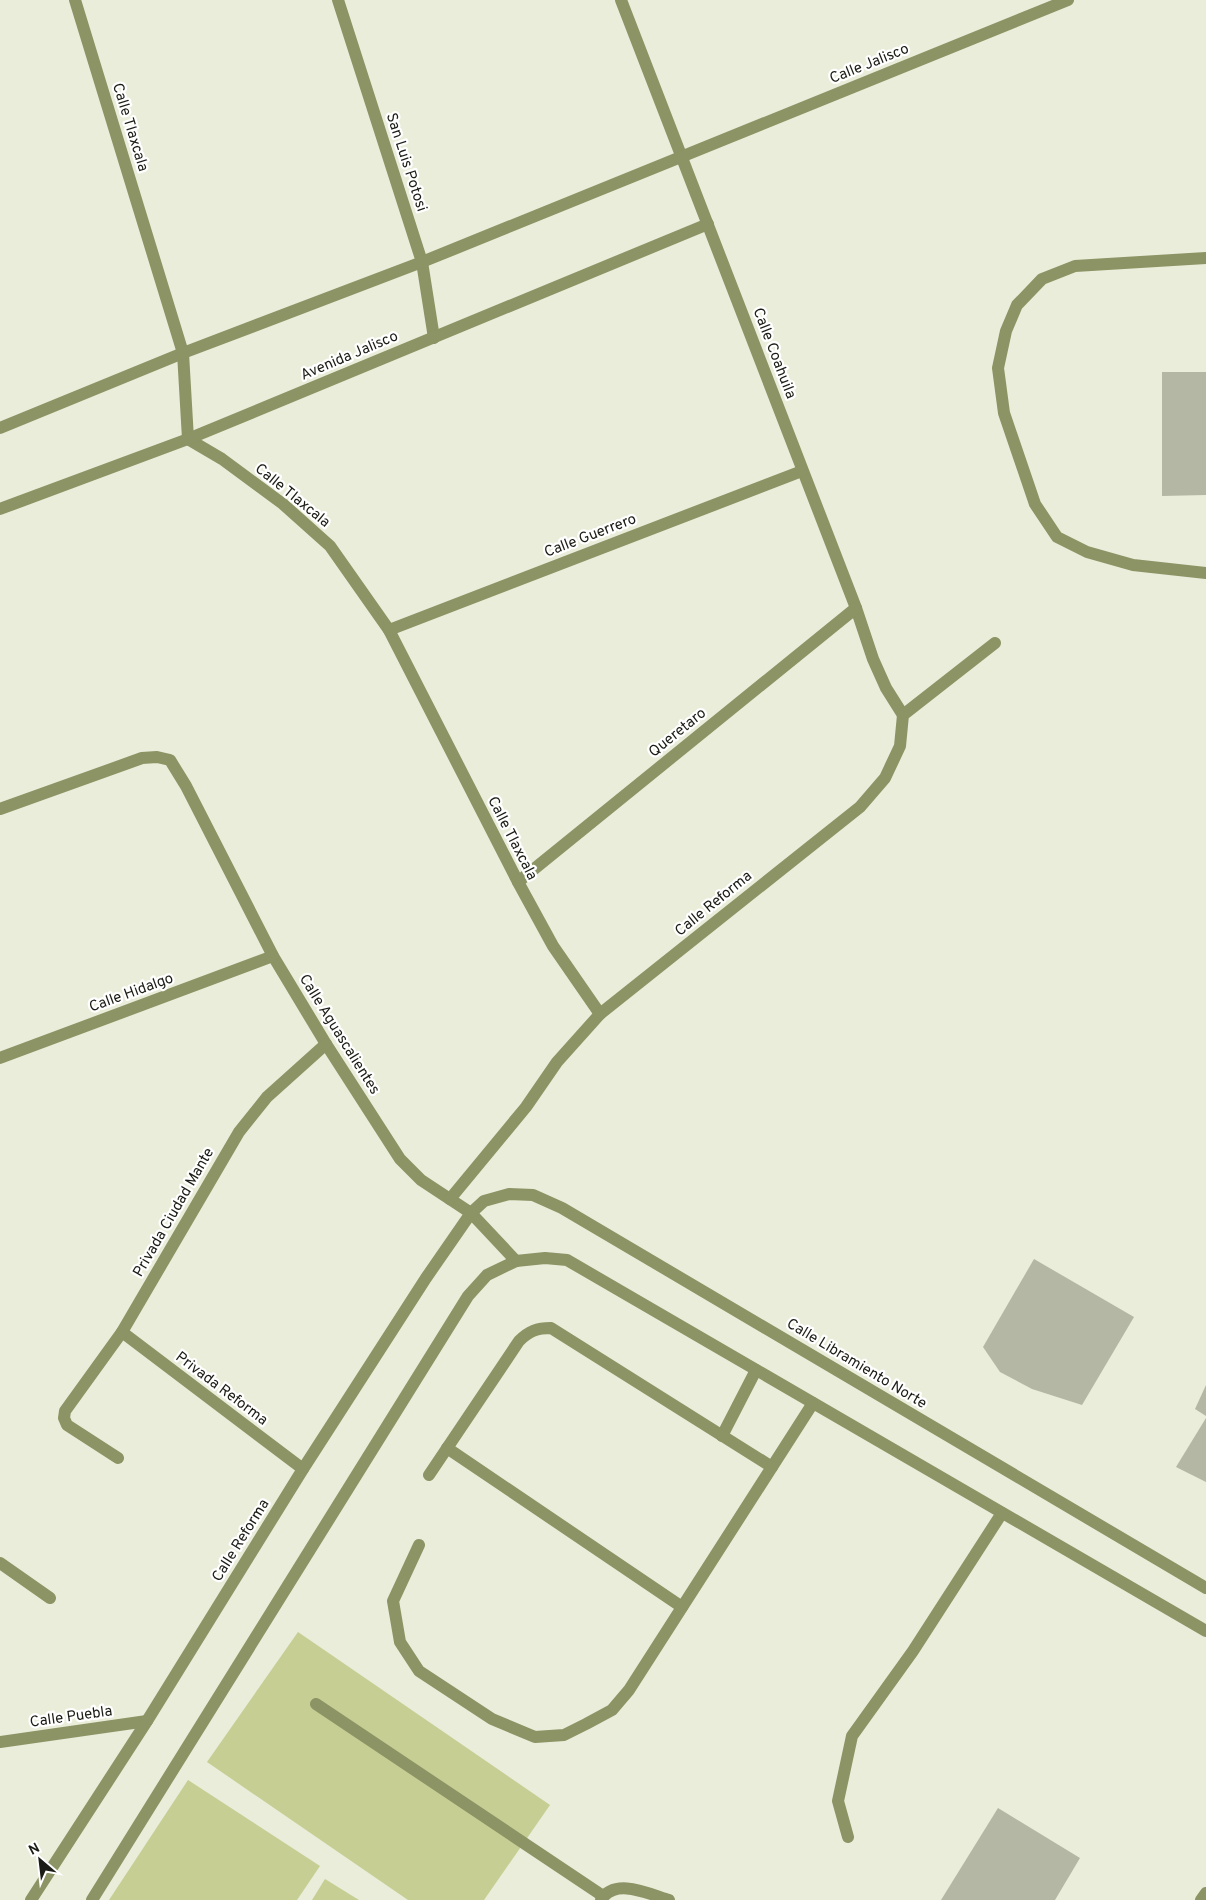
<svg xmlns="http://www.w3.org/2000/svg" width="1206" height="1900" viewBox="0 0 1206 1900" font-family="Overpass,sans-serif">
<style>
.green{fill:#c6ce94}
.building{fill:#b4b7a4}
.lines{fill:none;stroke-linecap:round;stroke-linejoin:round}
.minor{stroke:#8c9364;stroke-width:12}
.labels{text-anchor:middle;stroke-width:4.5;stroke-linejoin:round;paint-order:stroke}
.street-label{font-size:15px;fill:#1b1c15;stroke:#fff}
</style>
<rect width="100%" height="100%" fill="#e9edd9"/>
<g class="green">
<polygon points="298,1632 550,1805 484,1900 408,1900 207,1762"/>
<polygon points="188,1780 320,1866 297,1900 109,1900"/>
<polygon points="325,1879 359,1900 312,1900"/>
</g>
<g class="building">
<polygon points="1162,372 1206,372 1206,495 1162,496"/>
<polygon points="1034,1259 1134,1317 1082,1405 1032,1389 1000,1372 983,1347"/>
<polygon points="1206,1385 1206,1416 1195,1409"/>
<polygon points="1206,1418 1206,1482 1176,1467"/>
<polygon points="998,1808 1080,1858 1055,1900 941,1900"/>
</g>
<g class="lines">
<g class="minor">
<polyline points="75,0 183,353 188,439 222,459 283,504 330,546 389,630 518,882 553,946 600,1014"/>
<polyline points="338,0 422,262 434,338"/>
<polyline points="621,0 856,608 873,659 886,688 903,715"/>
<polyline points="1206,258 1075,266 1042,279 1017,305 1006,331 998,368 1004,413 1035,504 1057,537 1087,552 1133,565 1206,573"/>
<polyline points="0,428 183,353 422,262 1068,0"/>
<polyline points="0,509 188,439 708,224"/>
<polyline points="389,630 802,471"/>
<polyline points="0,809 142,758 157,757 170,760 186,786 273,956 326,1044 400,1159 421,1180 471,1213 516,1261"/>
<polyline points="518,882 856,608"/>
<polyline points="0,1058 273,956"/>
<polyline points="450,1199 526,1107 557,1062 600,1014 860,807 885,778 900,746 903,715 995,643"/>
<polyline points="122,1332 303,1469"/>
<polyline points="722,1436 756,1370"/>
<polyline points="447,1448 682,1607"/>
<polyline points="118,1458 67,1425 64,1418 65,1411 122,1332 239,1132 267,1097 326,1044"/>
<path d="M429,1475l90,-134c10,-10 18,-13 32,-13l221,139"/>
<polyline points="419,1545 393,1601 400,1642 419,1671 492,1719 535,1737 564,1735 586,1724 612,1710 629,1690 813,1403"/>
<polyline points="0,1563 50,1598"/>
<polyline points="316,1704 603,1896"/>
<polyline points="0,1742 147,1721"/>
<polyline points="848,1837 838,1801 852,1736 913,1651 1002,1513"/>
<polyline points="31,1900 147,1721 303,1469 426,1278 471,1213 484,1201 509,1194 533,1195 562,1208 1206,1588"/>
<polyline points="92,1900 468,1296 487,1275 516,1261 545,1258 567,1260 1206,1631"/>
<path d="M601,1900c14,-23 48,-6 68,0"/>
<polyline points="1201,1900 1206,1893"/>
</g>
</g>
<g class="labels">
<g class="street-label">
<text transform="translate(869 63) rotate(-22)" y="5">Calle Jalisco</text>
<text transform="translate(131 127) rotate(73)" y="5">Calle Tlaxcala</text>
<text transform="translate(407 162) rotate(72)" y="5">San Luis Potosi</text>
<text transform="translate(775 353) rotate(69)" y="5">Calle Coahuila</text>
<text transform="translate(349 355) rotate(-23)" y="5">Avenida Jalisco</text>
<text transform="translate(293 495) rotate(39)" y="5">Calle Tlaxcala</text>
<text transform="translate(590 535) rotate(-21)" y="5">Calle Guerrero</text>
<text transform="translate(677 732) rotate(-39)" y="5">Queretaro</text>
<text transform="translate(513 838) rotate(63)" y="5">Calle Tlaxcala</text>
<text transform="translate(713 903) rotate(-39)" y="5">Calle Reforma</text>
<text transform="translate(131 992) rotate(-20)" y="5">Calle Hidalgo</text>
<text transform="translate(340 1034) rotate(58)" y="5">Calle Aguascalientes</text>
<text transform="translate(173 1212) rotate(-60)" y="5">Privada Ciudad Mante</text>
<text transform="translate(857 1363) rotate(31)" y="5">Calle Libramiento Norte</text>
<text transform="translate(222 1388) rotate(37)" y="5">Privada Reforma</text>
<text transform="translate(240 1540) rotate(-58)" y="5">Calle Reforma</text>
<text transform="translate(71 1716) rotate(-8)" y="5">Calle Puebla</text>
</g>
</g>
<g transform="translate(40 1860) rotate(332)" stroke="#ffffff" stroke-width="4" paint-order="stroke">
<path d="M0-4L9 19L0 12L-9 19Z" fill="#1b1c15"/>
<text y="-8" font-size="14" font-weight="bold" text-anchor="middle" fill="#1b1c15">N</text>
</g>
</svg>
